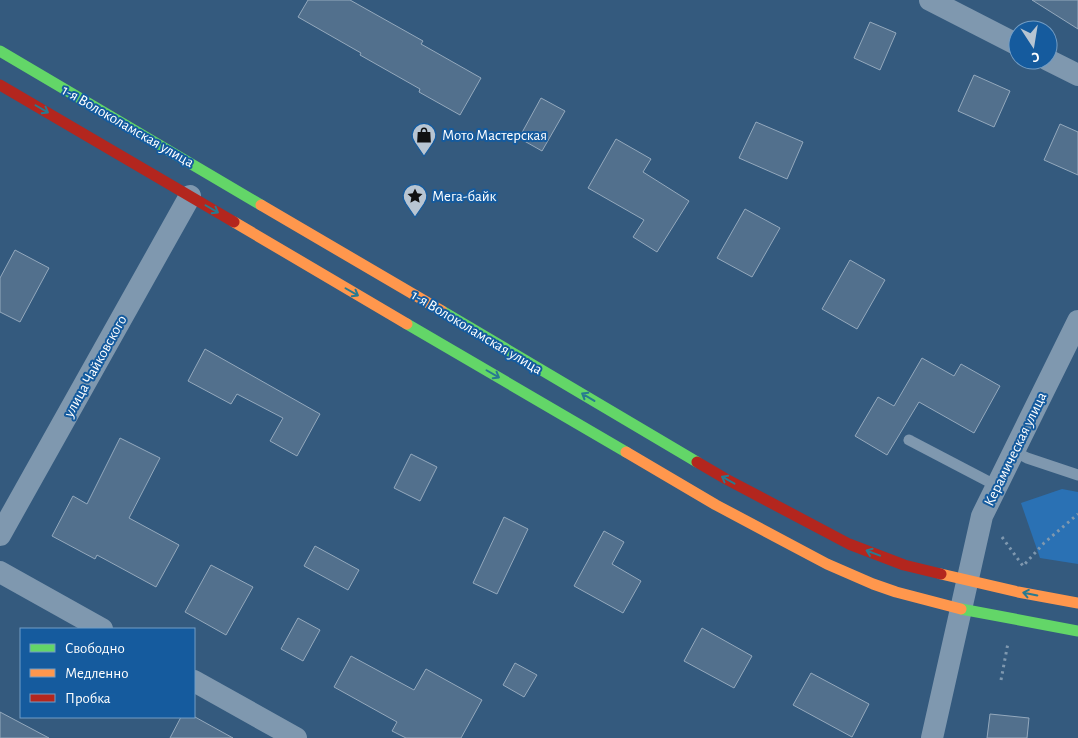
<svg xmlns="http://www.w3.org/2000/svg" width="1078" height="738" viewBox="0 0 1078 738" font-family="'Alegreya Sans',sans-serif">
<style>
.green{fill:#2a71b4}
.building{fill:#52708d;stroke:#94a9bd}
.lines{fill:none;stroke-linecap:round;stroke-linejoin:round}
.path{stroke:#7f98af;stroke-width:3;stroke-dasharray:2.5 4;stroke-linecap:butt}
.lane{stroke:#7f98af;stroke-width:11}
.street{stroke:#7f98af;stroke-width:22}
.fast{stroke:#63d668;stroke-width:11}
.slow{stroke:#ff974d;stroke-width:11}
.jam{stroke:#b3261e;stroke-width:11}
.oneway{stroke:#287a90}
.labels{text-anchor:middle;stroke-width:4;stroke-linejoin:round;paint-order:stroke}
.street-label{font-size:15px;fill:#fff;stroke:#155b9e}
.poi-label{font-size:15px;fill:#fff;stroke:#155b9e;text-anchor:start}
</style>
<rect width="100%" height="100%" fill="#345a7e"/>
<polygon class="green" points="1062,489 1078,492 1078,564 1040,558 1021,503"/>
<g class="building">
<polygon points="308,0 350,0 423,41 421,44 481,78 460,115 419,92 420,89 360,55 361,53 298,17"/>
<polygon points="1032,0 1078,0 1078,29"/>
<polygon points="870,22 896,33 880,70 854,58"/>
<polygon points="974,75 1010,91 994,127 958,111"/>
<polygon points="541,98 565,111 542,151 519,138"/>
<polygon points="756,122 803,142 787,179 739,158"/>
<polygon points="1060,124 1078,132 1078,175 1044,160"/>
<polygon points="616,139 651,159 643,172 689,201 657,252 633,237 644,220 588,188"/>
<polygon points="745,209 780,228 752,277 717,258"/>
<polygon points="15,250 49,268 20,322 0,312 0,278"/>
<polygon points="850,260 885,280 857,329 822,309"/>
<polygon points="205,349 320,414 297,456 270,441 283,418 237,394 231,404 188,381"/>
<polygon points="922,358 954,376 961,364 1000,386 974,433 919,402 887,455 855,436 878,397 894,406"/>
<polygon points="120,438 160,458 129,518 179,545 156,587 97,555 95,559 52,536 73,496 87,504"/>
<polygon points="411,454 437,467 420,501 394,488"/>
<polygon points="504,517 528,529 497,594 473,583"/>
<polygon points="604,531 624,542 612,564 641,581 623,613 574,586"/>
<polygon points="315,546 359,570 348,590 304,566"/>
<polygon points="211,565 253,587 226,635 185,612"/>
<polygon points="298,618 320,630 303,661 281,649"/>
<polygon points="702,628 752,656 734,688 684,661"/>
<polygon points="351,656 414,690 426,669 482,700 461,738 406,738 392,731 397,722 334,687"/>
<polygon points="515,663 537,675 524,697 503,685"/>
<polygon points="811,673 869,704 852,737 793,705"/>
<polygon points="0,712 49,738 0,738"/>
<polygon points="990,714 1029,718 1027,738 987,738"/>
<polygon points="181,717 195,717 233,738 170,738"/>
</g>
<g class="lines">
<g class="path">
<polyline points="1002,537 1023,566 1044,543 1078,514"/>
<polyline points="1001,680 1008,643"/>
</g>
<g class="lane">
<polyline points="909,440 997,486"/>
<polyline points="1014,451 1027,458 1078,475"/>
</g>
<g class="street">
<polyline points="930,0 1018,45"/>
<polyline points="1048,60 1078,75"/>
<polyline points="0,535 190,196"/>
<polyline points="0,572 102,629"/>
<polyline points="194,681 296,738"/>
<polyline points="932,738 982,516 1078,321"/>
</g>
<g class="fast">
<polyline points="0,51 261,205"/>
<polyline points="442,311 697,462"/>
<polyline points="407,324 626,452"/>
<polyline points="961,609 1078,631"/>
</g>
<g class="slow">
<polyline points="261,205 442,311"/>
<polyline points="234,222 407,324"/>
<polyline points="626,452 716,505 827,564 873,584 896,592 961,609"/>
<polyline points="941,574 1018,592 1078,603"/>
</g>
<g class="jam">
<polyline points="0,85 234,222"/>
<polyline points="697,462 726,479 849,544 904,565 941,574"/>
</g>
</g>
<defs><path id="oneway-shaft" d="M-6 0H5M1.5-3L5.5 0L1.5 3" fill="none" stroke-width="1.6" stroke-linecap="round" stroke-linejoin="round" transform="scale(1.25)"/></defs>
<g class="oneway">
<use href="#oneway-shaft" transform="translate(42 109) rotate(30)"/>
<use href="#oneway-shaft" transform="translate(212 209) rotate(30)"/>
<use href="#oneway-shaft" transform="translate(352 292) rotate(30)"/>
<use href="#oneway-shaft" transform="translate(493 374) rotate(30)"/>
<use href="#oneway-shaft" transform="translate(588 397) rotate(-149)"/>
<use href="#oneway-shaft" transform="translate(728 480) rotate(-151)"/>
<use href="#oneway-shaft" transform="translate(873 553) rotate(-159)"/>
<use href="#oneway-shaft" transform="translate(1030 594) rotate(-169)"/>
</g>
<defs>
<g id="shop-pin" transform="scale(1.25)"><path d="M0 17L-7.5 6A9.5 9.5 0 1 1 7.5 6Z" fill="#b8c5d2" stroke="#155b9e"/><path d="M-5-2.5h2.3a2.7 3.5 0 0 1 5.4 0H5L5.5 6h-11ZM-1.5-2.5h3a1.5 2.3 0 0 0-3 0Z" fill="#111"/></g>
<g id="sight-pin" transform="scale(1.25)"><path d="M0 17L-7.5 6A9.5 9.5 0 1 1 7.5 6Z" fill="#b8c5d2" stroke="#155b9e"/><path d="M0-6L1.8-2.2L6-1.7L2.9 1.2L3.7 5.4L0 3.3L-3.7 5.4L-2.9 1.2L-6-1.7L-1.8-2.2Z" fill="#111"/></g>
</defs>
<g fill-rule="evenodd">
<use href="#shop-pin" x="424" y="135"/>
<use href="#sight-pin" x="415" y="196"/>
</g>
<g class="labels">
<g class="street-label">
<text transform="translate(128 126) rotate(30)" y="5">1-я Волоколамская улица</text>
<text transform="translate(477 332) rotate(31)" y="5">1-я Волоколамская улица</text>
<text transform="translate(95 366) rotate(-61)" y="5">улица Чайковского</text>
<text transform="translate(1015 449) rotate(-64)" y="5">Керамическая улица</text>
</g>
<g class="poi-label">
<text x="442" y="140">Мото Мастерская</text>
<text x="432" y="201">Мега-байк</text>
</g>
</g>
<rect x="20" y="628" width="175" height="90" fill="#155b9e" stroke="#739dc5"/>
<rect x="30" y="644" width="25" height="8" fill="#63d668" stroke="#739dc5"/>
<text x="65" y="653" font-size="15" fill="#ffffff">Свободно</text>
<rect x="30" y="669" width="25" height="8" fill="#ff974d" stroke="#739dc5"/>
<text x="65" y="678" font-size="15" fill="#ffffff">Медленно</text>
<rect x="30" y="694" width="25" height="8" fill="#b3261e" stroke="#739dc5"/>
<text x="65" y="703" font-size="15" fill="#ffffff">Пробка</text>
<g transform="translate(1033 45) rotate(168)"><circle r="24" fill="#155b9e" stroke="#739dc5"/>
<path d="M0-4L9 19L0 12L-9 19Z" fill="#b8c5d2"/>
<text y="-8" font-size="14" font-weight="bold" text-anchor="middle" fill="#ffffff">С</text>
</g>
</svg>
